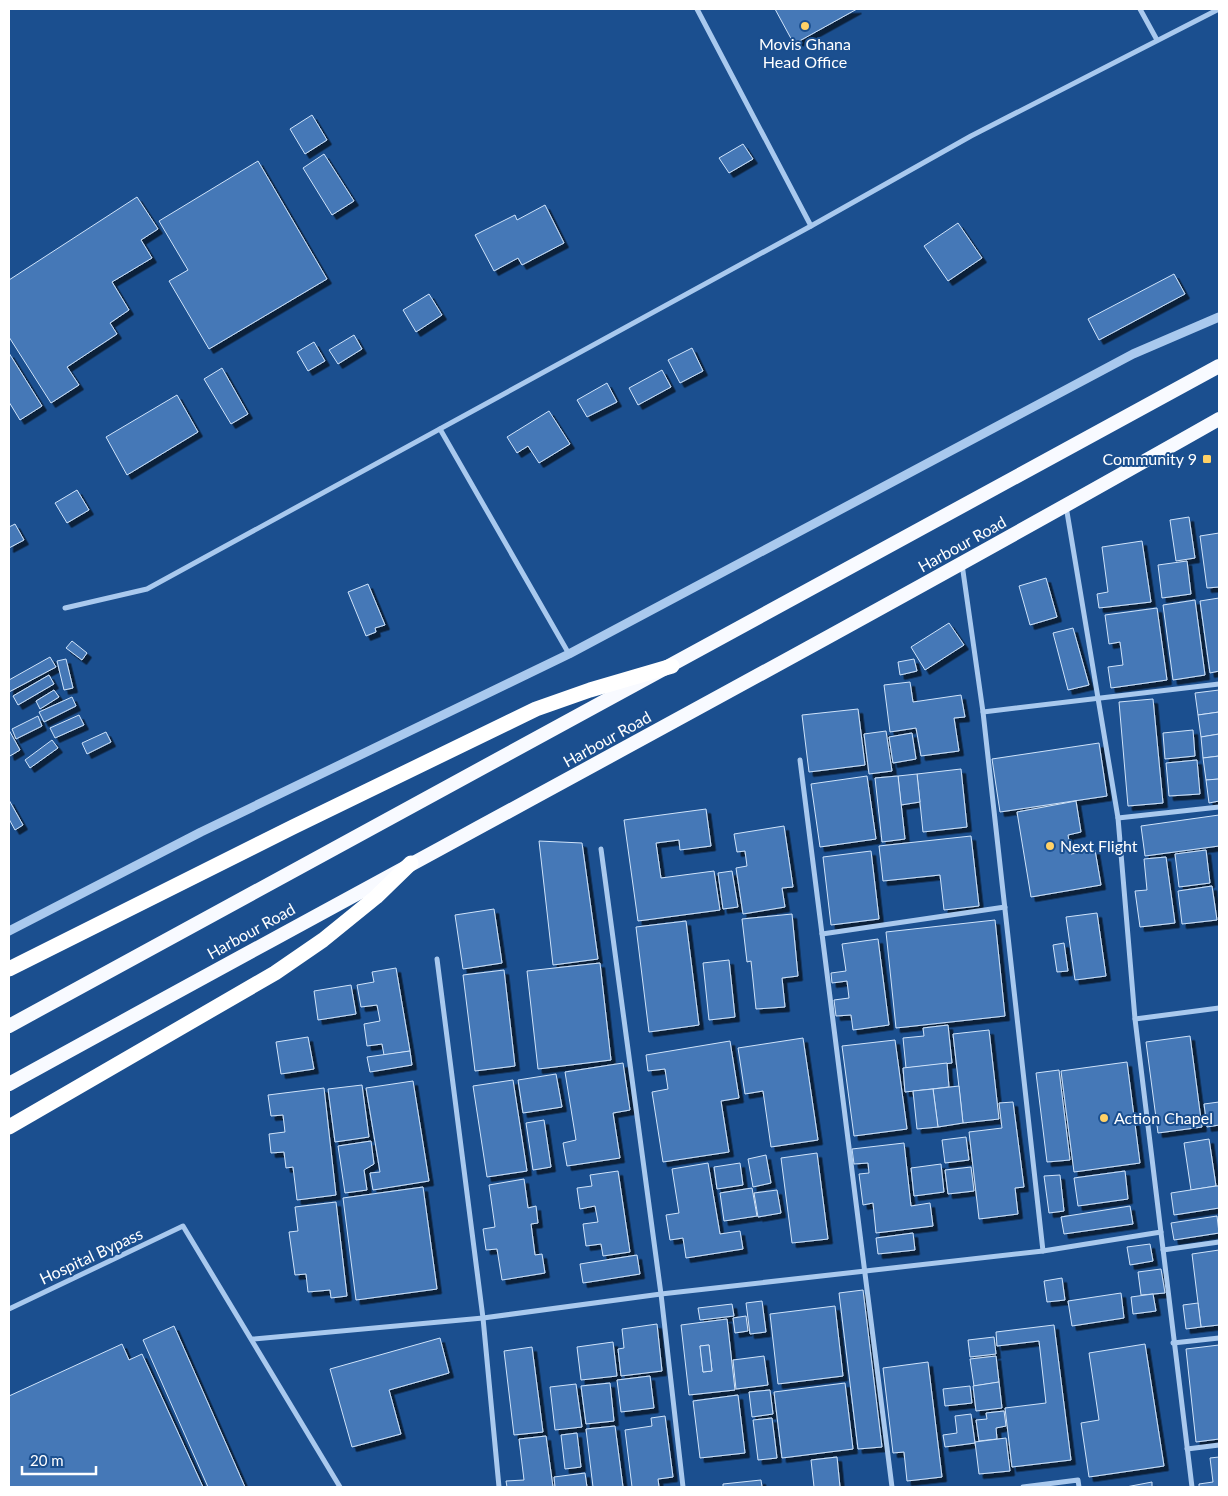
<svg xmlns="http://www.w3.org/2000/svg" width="1228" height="1496" viewBox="0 0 1228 1496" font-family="Lato,sans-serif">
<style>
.building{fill:#4478b7;stroke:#cfe3fa;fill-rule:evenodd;filter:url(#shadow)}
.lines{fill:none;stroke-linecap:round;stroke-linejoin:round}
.minor{stroke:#a9c9ee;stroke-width:5}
.tertiary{stroke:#a9c9ee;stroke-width:9}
.trunk{stroke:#f8faff;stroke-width:14}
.motorway{stroke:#fff;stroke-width:15}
.poi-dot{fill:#ffd166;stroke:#1b4f8f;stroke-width:2}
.labels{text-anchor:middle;stroke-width:4;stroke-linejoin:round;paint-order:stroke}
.poi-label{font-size:16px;fill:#fff;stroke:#1b4f8f;text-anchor:start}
.street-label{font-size:16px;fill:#fff;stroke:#1b4f8f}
</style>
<defs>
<filter id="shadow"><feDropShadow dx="4.5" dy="4.5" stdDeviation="0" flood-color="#0009"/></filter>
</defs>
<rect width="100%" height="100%" fill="#1b4f8f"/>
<g class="building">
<polygon points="775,9 857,9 794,44"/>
<polygon points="312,115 327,140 305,154 290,129"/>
<polygon points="743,144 753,159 729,173 719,158"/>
<polygon points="324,154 354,201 332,215 303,168"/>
<polygon points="258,161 327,279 209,349 169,281 188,270 159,221"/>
<polygon points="137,197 158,229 141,240 152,258 112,282 129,310 110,323 117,334 67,367 79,385 51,403 9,337 9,280"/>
<polygon points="545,205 564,243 522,265 518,258 494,271 475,235 515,215 517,220"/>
<polygon points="958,223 982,258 948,281 924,246"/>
<polygon points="1174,274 1185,294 1099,340 1088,319"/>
<polygon points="429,294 442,315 416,332 403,310"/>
<polygon points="354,335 362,349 338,364 329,350"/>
<polygon points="314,342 325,361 308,371 297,352"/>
<polygon points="692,348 703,371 680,383 668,360"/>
<polygon points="9,353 42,406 20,420 9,402"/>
<polygon points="222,368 248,414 231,424 204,379"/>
<polygon points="662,370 671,387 638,405 629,388"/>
<polygon points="607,383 617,402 587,417 577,400"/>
<polygon points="177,395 198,432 127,475 106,437"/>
<polygon points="549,411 570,444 539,463 528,446 517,453 507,437"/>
<polygon points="77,490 89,510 67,523 55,503"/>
<polygon points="1189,517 1195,558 1176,561 1170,520"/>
<polygon points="15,524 24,540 9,548 9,527"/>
<polygon points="1219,533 1219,587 1207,588 1200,536"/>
<polygon points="1142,541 1151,602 1099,608 1097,594 1108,592 1102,547"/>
<polygon points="1187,561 1191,594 1162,598 1158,565"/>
<polygon points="1046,578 1057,617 1030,625 1019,586"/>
<polygon points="368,584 385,625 375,628 376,632 366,636 348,592"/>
<polygon points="1219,598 1219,671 1210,673 1200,601"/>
<polygon points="1195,600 1205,675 1173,680 1163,605"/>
<polygon points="1157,608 1167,680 1111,688 1108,667 1123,665 1120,642 1109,644 1105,615"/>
<polygon points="949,623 964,645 925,670 911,647"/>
<polygon points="1073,628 1089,685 1068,690 1053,633"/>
<polygon points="72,641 87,653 82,660 66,648"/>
<polygon points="50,657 56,667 9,692 9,680"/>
<polygon points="66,659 73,688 64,690 57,661"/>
<polygon points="914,659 917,671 900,675 898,662"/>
<polygon points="49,675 54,684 18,705 13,696"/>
<polygon points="910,682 913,702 961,695 965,717 954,718 959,751 921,756 916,728 890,732 884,685"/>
<polygon points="54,690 59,697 40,709 36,701"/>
<polygon points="1219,690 1219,712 1198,715 1195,693"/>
<polygon points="72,697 76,706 44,722 39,712"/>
<polygon points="1153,699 1163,803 1128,806 1119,702"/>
<polygon points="858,709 865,765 809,772 802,715"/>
<polygon points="1219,712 1219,734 1201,737 1198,715"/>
<polygon points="79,715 84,725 55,738 50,728"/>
<polygon points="38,716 42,726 16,739 12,729"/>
<polygon points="9,730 20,750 10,756 9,753"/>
<polygon points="1193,730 1195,756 1165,759 1163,733"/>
<polygon points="886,731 892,771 869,774 864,734"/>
<polygon points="106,732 111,742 87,754 82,743"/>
<polygon points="912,733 916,759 893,763 889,737"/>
<polygon points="1219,734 1219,756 1203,758 1201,737"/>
<polygon points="52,740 58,748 30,768 25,760"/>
<polygon points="1099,743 1107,796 1000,812 992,759"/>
<polygon points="1219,756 1219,779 1206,780 1203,758"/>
<polygon points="1197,760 1200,794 1169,796 1166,763"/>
<polygon points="961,769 967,827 923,832 917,774"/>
<polygon points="917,774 920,802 901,805 898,776"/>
<polygon points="867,776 876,839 820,847 811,784"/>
<polygon points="898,776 905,839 882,842 875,778"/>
<polygon points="1219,779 1219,801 1209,803 1206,780"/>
<polygon points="9,800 23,825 15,830 9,819"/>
<polygon points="1076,801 1081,832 1068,835 1071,854 1095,850 1101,885 1031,897 1017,812"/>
<polygon points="706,809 711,846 680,850 679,840 656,843 661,878 714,871 720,910 638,921 624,820"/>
<polygon points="1219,815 1219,846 1145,856 1141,826"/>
<polygon points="784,826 793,887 782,888 785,907 743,914 736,868 747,866 745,851 737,852 734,834"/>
<polygon points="971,836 979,906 944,910 940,875 883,881 879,846"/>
<polygon points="539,841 582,843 598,959 553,965"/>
<polygon points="1206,850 1210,883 1179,887 1175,854"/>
<polygon points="871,851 879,919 831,925 823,857"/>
<polygon points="1166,857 1175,923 1140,927 1135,891 1147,890 1144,859"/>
<polygon points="732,871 738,907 723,909 718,873"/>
<polygon points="1212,886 1217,920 1182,924 1178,891"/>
<polygon points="494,909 502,963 463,969 455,915"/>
<polygon points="1097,913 1106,976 1075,980 1066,917"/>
<polygon points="792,914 798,976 782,978 785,1007 756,1009 751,961 747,962 742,919"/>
<polygon points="995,920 1005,1016 896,1028 886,932"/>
<polygon points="686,921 699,1025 649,1032 636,927"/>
<polygon points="878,939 889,1025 853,1030 851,1015 836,1016 834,1000 849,998 847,981 832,983 831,973 846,971 842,944"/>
<polygon points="1064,943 1068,971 1057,972 1053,945"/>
<polygon points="729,960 735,1017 709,1020 703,963"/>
<polygon points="600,963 611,1060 538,1069 527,971"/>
<polygon points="396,968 410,1051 384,1055 382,1044 367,1046 364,1024 380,1021 377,1005 361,1007 357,985 374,982 372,972"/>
<polygon points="504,970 515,1066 475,1071 463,975"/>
<polygon points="351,985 356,1014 318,1020 314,991"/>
<polygon points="948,1025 952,1063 906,1068 903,1038 924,1036 923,1028"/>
<polygon points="989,1030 999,1119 963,1123 953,1034"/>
<polygon points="1190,1036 1202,1127 1158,1133 1146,1042"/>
<polygon points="308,1037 314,1069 281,1074 276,1042"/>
<polygon points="803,1038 818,1140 771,1147 763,1091 745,1094 738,1048"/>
<polygon points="895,1040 907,1129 854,1136 842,1046"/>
<polygon points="730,1041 739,1098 721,1101 729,1152 663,1162 652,1092 668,1089 665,1069 648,1071 646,1055"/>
<polygon points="410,1051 412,1065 370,1072 367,1057"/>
<polygon points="1127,1062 1140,1163 1074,1172 1061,1071"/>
<polygon points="623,1063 630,1110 613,1113 620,1158 567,1166 563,1143 576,1140 565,1072"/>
<polygon points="947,1063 949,1087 905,1092 903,1068"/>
<polygon points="1059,1070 1070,1160 1047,1162 1036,1073"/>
<polygon points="556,1074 562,1107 523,1113 518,1080"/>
<polygon points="513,1080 527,1171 487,1177 473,1086"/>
<polygon points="413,1081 429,1181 373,1190 370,1173 380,1172 366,1088"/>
<polygon points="362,1085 369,1137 335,1142 328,1089"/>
<polygon points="959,1086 963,1123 938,1127 933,1089"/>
<polygon points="324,1088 336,1195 297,1200 293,1167 286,1168 284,1152 271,1153 269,1134 285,1132 283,1115 271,1116 268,1095"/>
<polygon points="933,1089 938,1127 917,1129 913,1091"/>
<polygon points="1013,1102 1024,1187 1015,1188 1018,1214 979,1219 969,1132 1002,1128 999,1103"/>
<polygon points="1219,1102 1219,1125 1207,1127 1204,1104"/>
<polygon points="544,1120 551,1167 533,1170 526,1123"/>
<polygon points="966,1137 969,1160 945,1163 942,1140"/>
<polygon points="1209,1139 1216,1186 1191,1190 1184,1143"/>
<polygon points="371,1141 374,1164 364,1170 367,1190 345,1193 338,1146"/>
<polygon points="904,1143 911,1206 930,1203 933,1226 876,1233 873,1203 863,1205 859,1174 869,1173 868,1163 854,1164 852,1149"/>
<polygon points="817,1153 828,1239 792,1243 781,1158"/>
<polygon points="766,1155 771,1183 753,1187 748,1159"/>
<polygon points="708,1163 720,1234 740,1231 743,1249 686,1258 683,1238 670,1240 666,1215 679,1213 672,1169"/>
<polygon points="740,1163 743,1185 717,1189 714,1167"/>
<polygon points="941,1164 944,1192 914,1196 911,1168"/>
<polygon points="971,1167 974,1191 948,1194 945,1170"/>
<polygon points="618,1171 630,1252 603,1256 601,1244 586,1246 583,1224 598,1222 595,1206 580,1209 577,1188 592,1186 590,1175"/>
<polygon points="1125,1171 1128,1199 1078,1206 1074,1178"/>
<polygon points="1060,1175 1064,1211 1049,1213 1044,1176"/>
<polygon points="524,1179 528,1208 536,1206 538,1223 531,1224 535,1255 542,1254 545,1273 502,1280 497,1249 486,1250 483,1229 495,1227 489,1185"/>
<polygon points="1216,1186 1219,1186 1219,1208 1174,1215 1171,1193"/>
<polygon points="423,1187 437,1289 356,1300 343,1198"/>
<polygon points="752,1188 757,1216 724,1221 720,1193"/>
<polygon points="777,1190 781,1213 758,1217 754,1193"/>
<polygon points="336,1202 347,1296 331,1298 330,1290 308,1292 306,1274 295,1275 289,1232 298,1231 295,1207"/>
<polygon points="1130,1206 1133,1224 1064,1234 1061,1217"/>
<polygon points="1217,1216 1219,1233 1174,1240 1171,1223"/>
<polygon points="913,1233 915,1250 878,1254 876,1238"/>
<polygon points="1150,1244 1153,1261 1130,1265 1127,1247"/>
<polygon points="1219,1250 1219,1325 1201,1327 1192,1254"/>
<polygon points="637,1255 640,1274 583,1283 580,1264"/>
<polygon points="1161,1269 1165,1293 1141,1295 1138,1272"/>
<polygon points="1062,1278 1065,1300 1047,1302 1044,1281"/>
<polygon points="863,1290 882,1447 858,1449 839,1293"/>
<polygon points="1121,1293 1124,1318 1072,1326 1068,1301"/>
<polygon points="1153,1294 1156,1311 1133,1314 1131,1297"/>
<polygon points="762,1301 766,1332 750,1334 746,1303"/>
<polygon points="1198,1303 1201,1327 1186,1329 1183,1305"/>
<polygon points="732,1304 734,1316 700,1320 698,1308"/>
<polygon points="835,1306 843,1376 778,1384 770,1314"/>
<polygon points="746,1316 748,1331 735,1333 733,1318"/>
<path d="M727,1319l8,71 -46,5 -8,-70zM709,1345l3,26 -9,1 -3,-26z"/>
<polygon points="657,1324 662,1371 621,1376 618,1349 624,1348 622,1329"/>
<polygon points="1054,1325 1071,1460 1012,1467 1005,1408 1046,1403 1039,1341 997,1346 996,1332"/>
<polygon points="174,1326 245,1487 208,1487 143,1340"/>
<polygon points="994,1337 996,1354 970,1357 968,1340"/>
<polygon points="440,1338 449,1373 389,1390 401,1434 352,1447 330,1369"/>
<polygon points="613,1342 617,1376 581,1380 577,1347"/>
<polygon points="122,1344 129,1360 142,1354 203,1487 9,1487 9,1396"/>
<polygon points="1145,1344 1164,1466 1089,1477 1081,1423 1099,1420 1089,1353"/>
<polygon points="709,1345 712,1371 703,1372 700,1346"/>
<polygon points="1219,1345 1219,1439 1196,1442 1186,1349"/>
<polygon points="532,1347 543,1432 514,1435 504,1351"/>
<polygon points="764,1356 768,1385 736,1389 733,1360"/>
<polygon points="996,1356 999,1382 974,1386 970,1359"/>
<polygon points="928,1362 942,1477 907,1481 904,1452 893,1453 883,1368"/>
<polygon points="650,1376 654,1408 621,1412 617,1380"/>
<polygon points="999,1382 1002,1408 976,1411 973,1386"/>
<polygon points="610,1383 614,1421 586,1424 581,1386"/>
<polygon points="845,1383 853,1449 782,1458 774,1392"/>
<polygon points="576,1384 582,1427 555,1430 550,1387"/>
<polygon points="970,1386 972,1403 945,1406 943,1389"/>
<polygon points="770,1390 773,1414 752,1417 749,1392"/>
<polygon points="738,1395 745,1453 700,1458 693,1401"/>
<polygon points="1004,1411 1006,1426 996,1428 997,1439 979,1441 976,1420 987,1419 986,1413"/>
<polygon points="971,1414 975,1443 945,1447 943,1435 957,1433 955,1416"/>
<polygon points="665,1416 673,1477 658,1479 659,1487 632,1487 625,1430 652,1426 651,1418"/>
<polygon points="772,1418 777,1458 758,1460 753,1420"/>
<polygon points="615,1426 623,1487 593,1487 586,1429"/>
<polygon points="577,1433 581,1467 565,1469 561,1435"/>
<polygon points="546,1436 553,1487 507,1487 506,1481 524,1480 519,1439"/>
<polygon points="1006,1438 1010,1471 979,1474 975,1442"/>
<polygon points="837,1457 840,1487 814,1487 811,1460"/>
<polygon points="1219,1457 1219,1487 1199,1487 1199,1484 1213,1482 1210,1458"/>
<polygon points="585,1473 587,1487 555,1487 554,1477"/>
<polygon points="761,1480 762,1487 723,1487 723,1484"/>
<polygon points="1152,1482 1152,1487 1126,1487"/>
</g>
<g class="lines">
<g class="minor">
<polyline points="697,9 811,226"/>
<polyline points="1140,9 1157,40"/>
<polyline points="440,429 569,654"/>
<polyline points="1066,506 1118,818 1135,1019 1192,1487"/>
<polyline points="962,564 983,712 1043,1251"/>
<polyline points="65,608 147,589 811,226 971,136 1219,9"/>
<polyline points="983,712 1219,684"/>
<polyline points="800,760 892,1487"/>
<polyline points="1118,818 1219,807"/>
<polyline points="601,849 661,1294 683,1487"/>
<polyline points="822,934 1005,907"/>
<polyline points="437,959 483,1318 499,1487"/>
<polyline points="1135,1019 1219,1008"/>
<polyline points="1163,1250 1219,1242"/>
<polyline points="9,1309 183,1226 340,1487"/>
<polyline points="253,1339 483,1318 661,1294 1043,1251 1161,1232"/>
<polyline points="1173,1343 1219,1338"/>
<polyline points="1187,1449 1219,1445"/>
<polyline points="1023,1487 1078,1480 1079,1487"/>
</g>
<polyline class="tertiary" points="9,931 201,832 569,654 1133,354 1219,317"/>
<g class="trunk">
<polyline points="9,1026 1219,366"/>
<path d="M9,1084c403,-222 810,-438 1210,-665"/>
</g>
<g class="motorway">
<polyline points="9,969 293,827 536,709 590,690 672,666"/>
<polyline points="9,1127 275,973 323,940 376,897 411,863"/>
</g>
</g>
<g class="poi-dot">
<circle cx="805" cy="26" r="5"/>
<rect x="1202" y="454" width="10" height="10" rx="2.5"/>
<circle cx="1050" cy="846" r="5"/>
<circle cx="1104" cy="1118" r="5"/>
</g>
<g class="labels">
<g class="poi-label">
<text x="805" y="50" text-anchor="middle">Movis Ghana<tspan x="805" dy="18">Head Office</tspan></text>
<text x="1197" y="465" text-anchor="end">Community 9</text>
<text x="1060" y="852">Next Flight</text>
<text x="1114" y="1124">Action Chapel</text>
</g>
<g class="street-label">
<text transform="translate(962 544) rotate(-29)" y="6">Harbour Road</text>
<text transform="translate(607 739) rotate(-29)" y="6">Harbour Road</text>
<text transform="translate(251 931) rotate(-29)" y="6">Harbour Road</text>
<text transform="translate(91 1256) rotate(-25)" y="6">Hospital Bypass</text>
</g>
</g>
<rect width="1228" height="1496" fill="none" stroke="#ffffff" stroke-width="20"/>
<path d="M22 1466v8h74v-8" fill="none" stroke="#ffffff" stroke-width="2.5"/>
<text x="30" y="1466" font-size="15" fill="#ffffff" stroke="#1b4f8f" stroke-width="4" paint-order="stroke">20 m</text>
</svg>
